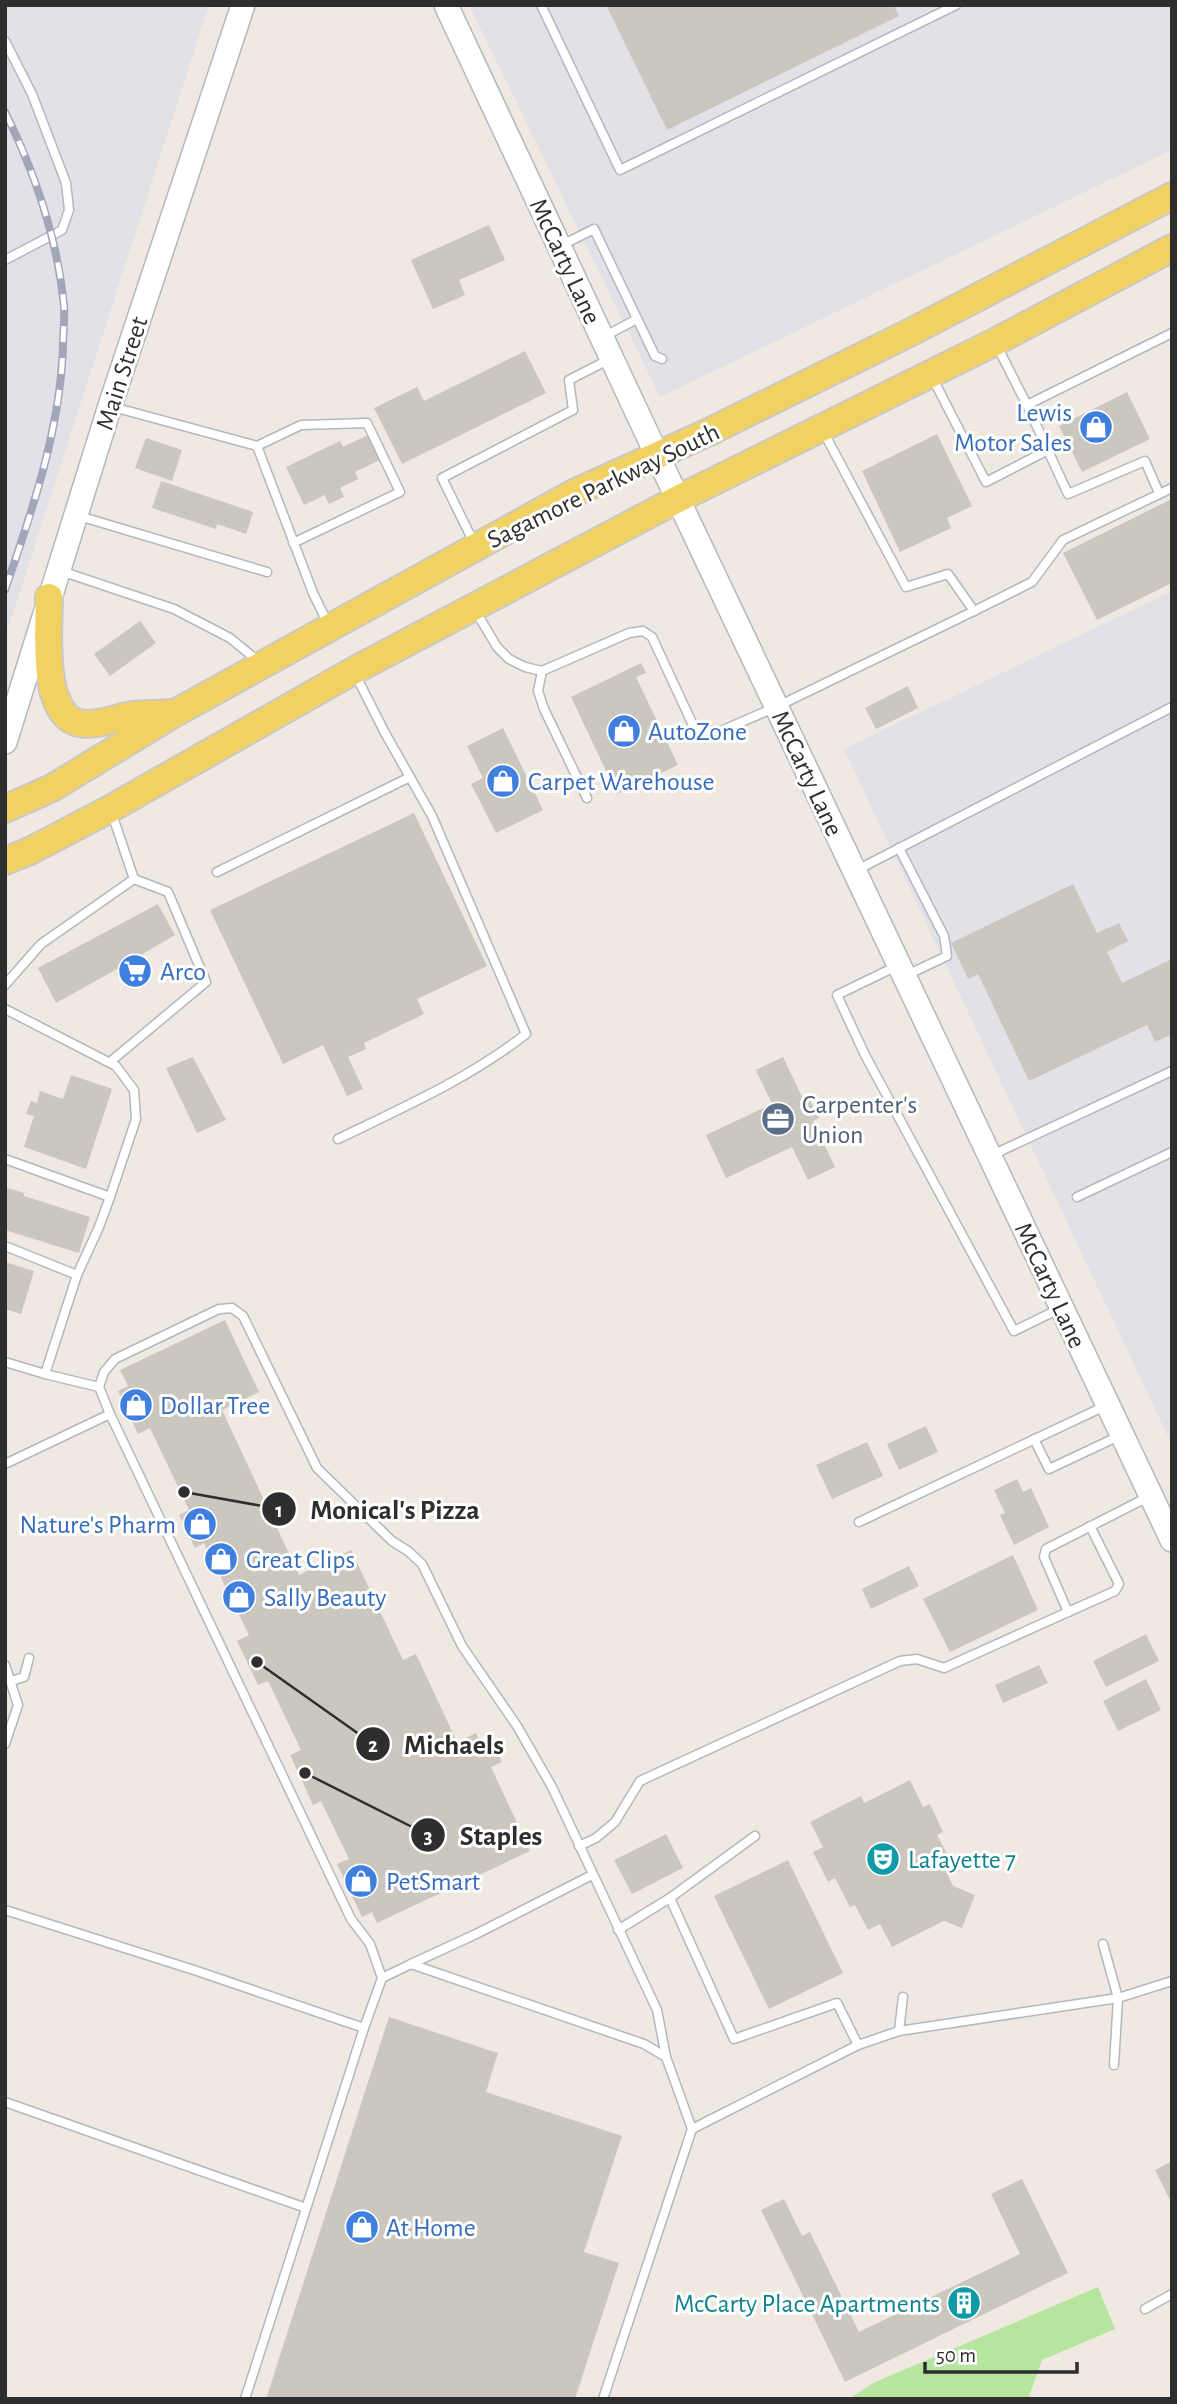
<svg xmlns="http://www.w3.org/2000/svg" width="1177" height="2404" viewBox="0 0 1177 2404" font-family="'Alegreya Sans',sans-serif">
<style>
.industrial{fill:#e3e1e8}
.green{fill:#b6e59e}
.building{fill:#cbc7bf}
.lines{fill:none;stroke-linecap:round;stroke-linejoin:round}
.lane-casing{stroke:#b4b7c1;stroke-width:11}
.secondary-casing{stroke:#b4b7c1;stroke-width:26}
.primary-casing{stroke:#c9c9c9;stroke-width:30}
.lane{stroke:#fff;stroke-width:8}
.secondary{stroke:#fff;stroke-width:23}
.primary{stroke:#f2d163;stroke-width:26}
.rail-casing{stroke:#a3a6b8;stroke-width:8}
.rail{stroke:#fff;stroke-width:5;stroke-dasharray:16;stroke-linecap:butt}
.labels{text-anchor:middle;stroke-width:6;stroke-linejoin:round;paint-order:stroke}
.street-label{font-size:26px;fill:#2e2e2e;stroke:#fff}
.shop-label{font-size:26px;fill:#366cbe;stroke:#fff;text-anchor:start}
.service-label{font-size:26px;fill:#4e5e75;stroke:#fff;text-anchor:start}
.culture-label{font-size:26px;fill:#0d838f;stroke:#fff;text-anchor:start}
.leader{fill:none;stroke:#2e2e2e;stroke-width:2.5}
.callout-dot{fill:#2e2e2e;stroke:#fff;stroke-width:2.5}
.mark-label{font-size:21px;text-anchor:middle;font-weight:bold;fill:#fff}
.callout-label{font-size:28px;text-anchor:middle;font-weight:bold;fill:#2e2e2e;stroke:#fff;stroke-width:6;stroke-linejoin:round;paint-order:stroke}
</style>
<rect width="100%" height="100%" fill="#efe9e1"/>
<g class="industrial">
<polygon points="5,5 209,5 5,638"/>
<polygon points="469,5 1172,5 1172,150 660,397"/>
<polygon points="1172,591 1172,1445 844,749"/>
</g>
<polygon class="green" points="1098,2287 1115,2329 1042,2360 1028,2399 849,2399 873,2383"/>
<g class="building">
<polygon points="606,5 894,5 899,16 667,130"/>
<polygon points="489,225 505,260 459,280 465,295 433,309 411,260"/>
<polygon points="525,351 546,393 402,464 374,408 417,387 424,401"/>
<polygon points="1127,392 1150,439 1082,472 1059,426"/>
<polygon points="937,434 972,506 947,518 951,528 900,552 862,471"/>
<polygon points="368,435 380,460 355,472 358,479 340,488 344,497 329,504 325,495 304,505 286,467 340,441 343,447"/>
<polygon points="146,438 182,450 172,481 135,468"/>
<polygon points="161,481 253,512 246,534 217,524 216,529 152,508"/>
<polygon points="1172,499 1172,583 1097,620 1063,553"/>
<polygon points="140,621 156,643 110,676 94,654"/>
<polygon points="641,663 646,673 636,677 678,765 617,794 571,697"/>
<polygon points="908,686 918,708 876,729 865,708"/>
<polygon points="503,728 543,810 496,833 471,784 483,778 467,746"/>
<polygon points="414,813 487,966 417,999 424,1014 364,1043 366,1049 348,1057 363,1089 347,1096 323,1045 283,1064 210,910"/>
<polygon points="1073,884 1097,933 1119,923 1128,941 1107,952 1122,983 1172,959 1172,1034 1155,1042 1147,1025 1029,1081 978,974 968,979 951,943"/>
<polygon points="158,904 175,935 141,955 152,975 129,987 119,968 56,1003 38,968"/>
<polygon points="193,1057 226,1120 197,1133 166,1068"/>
<polygon points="783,1057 805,1103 810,1100 819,1118 813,1121 835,1167 808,1180 792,1147 726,1178 706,1135 772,1104 756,1070"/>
<polygon points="71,1075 112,1089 86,1169 24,1147 34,1116 26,1114 31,1101 37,1103 40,1091 63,1099"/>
<polygon points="5,1187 24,1193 24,1196 90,1217 79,1253 5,1230"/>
<polygon points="5,1262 34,1271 21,1314 5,1309"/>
<polygon points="225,1320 259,1392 222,1410 299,1575 351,1550 403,1660 416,1654 457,1742 476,1733 481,1744 491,1740 502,1762 491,1767 530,1851 377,1923 372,1912 362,1917 337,1864 349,1859 321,1801 313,1805 290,1755 301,1750 268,1681 258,1685 237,1641 249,1635 204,1543 195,1548 179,1515 189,1510 150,1428 138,1434 118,1391 128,1386 120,1370"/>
<polygon points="926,1426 938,1452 899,1470 887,1444"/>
<polygon points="867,1442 883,1476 832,1499 816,1465"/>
<polygon points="1017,1479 1023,1492 1031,1488 1049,1527 1014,1545 1000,1515 1005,1513 994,1490"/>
<polygon points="1013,1555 1038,1610 950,1652 923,1599"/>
<polygon points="909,1566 919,1586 871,1609 862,1589"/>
<polygon points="1146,1634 1159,1661 1106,1687 1093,1661"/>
<polygon points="1039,1665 1048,1683 1003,1703 995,1685"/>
<polygon points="1146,1679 1161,1710 1118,1731 1103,1701"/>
<polygon points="910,1780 923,1807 930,1804 943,1832 937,1835 953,1865 945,1869 953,1886 975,1895 962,1928 944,1921 892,1947 880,1924 868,1930 855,1905 850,1907 835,1878 828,1882 813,1852 823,1847 810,1822 861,1796 864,1803"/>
<polygon points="666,1834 683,1868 632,1894 614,1860"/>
<polygon points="788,1860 843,1973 769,2009 714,1896"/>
<polygon points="389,2017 498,2053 486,2092 622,2136 584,2252 619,2263 575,2399 266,2399"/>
<polygon points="1172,2161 1172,2204 1155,2170"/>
<polygon points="1022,2179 1068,2273 845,2382 761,2210 784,2199 802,2236 810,2232 859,2332 1020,2254 991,2194"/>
</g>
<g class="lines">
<g class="lane-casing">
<g id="lane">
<polyline points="541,5 620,170 956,5"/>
<polyline points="5,41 32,94 66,183 69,210 62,230 5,260"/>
<polyline points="560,246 594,229 655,356 662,359"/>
<polyline points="603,337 637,319"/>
<polyline points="997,346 1027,405 1172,333"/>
<polyline points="932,377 986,482 1048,450"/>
<polyline points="1027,405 1068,494 1145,461 1159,493"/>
<polyline points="113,407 257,446"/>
<polyline points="823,431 906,587 948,574 974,611"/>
<polyline points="79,516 267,572"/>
<polyline points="293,543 400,492 367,423 301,425 257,446 313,593 329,626"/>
<polyline points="475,545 442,478 573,410 569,380 610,359"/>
<polyline points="61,571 174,609 230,638 258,661"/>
<polyline points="475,610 497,647 509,659 525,667 542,671 629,633 643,631 652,637 692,723 704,731 721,731 776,707 974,611 1032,582 1063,540 1172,488"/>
<polyline points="542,671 538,691 544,709 587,798"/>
<polyline points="899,848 944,936 947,956 907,975"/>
<polyline points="857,870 1172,707"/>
<polyline points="217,872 410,777"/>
<polyline points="899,965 837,995 865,1055 1014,1331 1059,1309"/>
<polyline points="5,985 41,944 134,879 111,811"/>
<polyline points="5,1009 116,1066 134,1090 136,1119 110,1197 5,1159"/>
<polyline points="110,1062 206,982 168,892 134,879"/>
<path d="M338,1139c64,-31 132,-61 188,-105l-94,-218 -47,-83 -30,-59"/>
<polyline points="992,1155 1172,1071"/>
<polyline points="1077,1197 1172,1152"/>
<polyline points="5,1246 77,1275 99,1227 110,1197"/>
<polyline points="5,1362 45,1374 77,1275"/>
<polyline points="99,1387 104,1372 115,1359 219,1309 232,1308 243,1316 317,1468 392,1541 408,1551 422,1564 462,1646 517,1726 552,1787 657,2010 666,2057"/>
<polyline points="110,1414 351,1919 370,1944 382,1978"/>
<polyline points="1034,1439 1049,1469 1119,1436"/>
<polyline points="5,1464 110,1414 99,1387 45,1374"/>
<polyline points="859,1522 1105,1406"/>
<polyline points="1090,1526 1119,1584 1115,1591 1068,1612 1044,1557 1046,1549 1148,1497"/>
<polyline points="5,1665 18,1705 5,1744"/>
<polyline points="11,1681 24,1677 29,1658"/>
<polyline points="755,1836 670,1898 734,2039 837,2003 858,2045"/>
<polyline points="579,1846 596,1838 615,1822 640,1781 900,1661 917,1659 944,1668 1068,1612"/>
<polyline points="5,1910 197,1971 364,2028"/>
<polyline points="618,1930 670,1898"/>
<polyline points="1103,1944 1118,1998 1114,2065"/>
<polyline points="411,1964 476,1934 592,1875"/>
<polyline points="899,2031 903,1997"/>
<polyline points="5,2102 306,2208"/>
<polyline points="692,2129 858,2045 899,2031 1118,1998 1172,1981"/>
<polyline points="1145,2309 1172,2294"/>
<polyline points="245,2399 364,2028 382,1978 411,1964 644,2044 666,2057 692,2129 603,2399"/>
</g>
</g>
<g class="secondary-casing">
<g id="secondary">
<polyline points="446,5 657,455 1172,1540"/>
<polyline points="5,742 110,406 243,5"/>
</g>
</g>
<g class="primary-casing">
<g id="primary">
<path d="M49,597c0,31 -10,123 35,127 16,1 32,-6 48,-9 12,-1 25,-1 38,-2"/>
<polyline points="5,809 52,788 175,713 576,492 709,432 909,333 1172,196"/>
<polyline points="5,861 30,851 110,809 353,671 678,499 995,342 1172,248"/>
</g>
</g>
<use href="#lane" class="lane"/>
<use href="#secondary" class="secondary"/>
<use href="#primary" class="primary"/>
<g class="rail-casing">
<path id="rail" d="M5,112c30,61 52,125 59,193 1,13 -1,28 -1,42 -3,84 -31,164 -58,243"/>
</g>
<use href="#rail" class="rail"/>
</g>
<defs>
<g id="shop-disc" transform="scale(1.75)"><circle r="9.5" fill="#3f7fe0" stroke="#fff"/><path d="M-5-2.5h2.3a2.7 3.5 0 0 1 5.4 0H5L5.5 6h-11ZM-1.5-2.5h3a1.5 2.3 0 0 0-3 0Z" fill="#fff"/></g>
<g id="supermarket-disc" transform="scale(1.75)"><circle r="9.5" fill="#3f7fe0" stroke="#fff"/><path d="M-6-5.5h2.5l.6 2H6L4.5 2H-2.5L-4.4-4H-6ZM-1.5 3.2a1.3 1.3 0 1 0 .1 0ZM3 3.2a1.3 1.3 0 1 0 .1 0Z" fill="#fff"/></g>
<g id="office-disc" transform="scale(1.75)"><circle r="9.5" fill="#5c6f8a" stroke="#fff"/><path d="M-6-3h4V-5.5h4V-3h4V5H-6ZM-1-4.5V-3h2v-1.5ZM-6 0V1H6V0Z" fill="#fff"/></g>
<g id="theatre-disc" transform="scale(1.75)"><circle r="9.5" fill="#0f9aa8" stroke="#fff"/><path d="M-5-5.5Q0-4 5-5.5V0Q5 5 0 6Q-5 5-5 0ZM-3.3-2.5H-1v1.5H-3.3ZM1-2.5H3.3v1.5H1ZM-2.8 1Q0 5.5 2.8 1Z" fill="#fff"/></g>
<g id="building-disc" transform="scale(1.75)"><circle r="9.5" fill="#0f9aa8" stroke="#fff"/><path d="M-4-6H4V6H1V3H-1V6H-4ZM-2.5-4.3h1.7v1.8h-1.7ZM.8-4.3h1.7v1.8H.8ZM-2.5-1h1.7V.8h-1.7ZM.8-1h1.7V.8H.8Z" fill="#fff"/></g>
</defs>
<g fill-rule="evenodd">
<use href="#shop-disc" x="1096" y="427"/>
<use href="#shop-disc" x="624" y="731"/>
<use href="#shop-disc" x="503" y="781"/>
<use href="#supermarket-disc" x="135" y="971"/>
<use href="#office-disc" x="778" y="1119"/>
<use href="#shop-disc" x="136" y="1405"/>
<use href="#shop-disc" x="200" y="1524"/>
<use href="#shop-disc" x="221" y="1559"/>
<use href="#shop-disc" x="239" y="1597"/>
<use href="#theatre-disc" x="883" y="1859"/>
<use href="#shop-disc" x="361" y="1881"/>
<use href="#shop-disc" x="362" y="2227"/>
<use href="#building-disc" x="964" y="2303"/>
</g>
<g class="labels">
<g class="street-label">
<text transform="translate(566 261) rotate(65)" y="9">McCarty Lane</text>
<text transform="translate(121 373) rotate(-72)" y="9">Main Street</text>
<text transform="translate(603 485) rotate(-26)" y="9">Sagamore Parkway South</text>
<text transform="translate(808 773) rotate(65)" y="9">McCarty Lane</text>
<text transform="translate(1051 1285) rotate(65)" y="9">McCarty Lane</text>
</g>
<g class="shop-label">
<text x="1072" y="421" text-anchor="end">Lewis<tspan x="1072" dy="30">Motor Sales</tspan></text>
<text x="648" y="740">AutoZone</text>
<text x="528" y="790">Carpet Warehouse</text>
<text x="160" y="980">Arco</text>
<text x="160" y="1414">Dollar Tree</text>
<text x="176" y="1533" text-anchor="end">Nature's Pharm</text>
<text x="246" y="1568">Great Clips</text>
<text x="264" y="1606">Sally Beauty</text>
<text x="386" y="1890">PetSmart</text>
<text x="386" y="2236">At Home</text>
</g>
<g class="service-label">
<text x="802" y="1113">Carpenter's<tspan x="802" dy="30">Union</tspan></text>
</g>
<g class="culture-label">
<text x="908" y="1868">Lafayette 7</text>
<text x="940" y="2312" text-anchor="end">McCarty Place Apartments</text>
</g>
</g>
<path class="leader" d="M184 1492L279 1509M257 1662L373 1744M305 1773L428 1835"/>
<g class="callout-dot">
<circle cx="184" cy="1492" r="7"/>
<circle cx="257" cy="1662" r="7"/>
<circle cx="305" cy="1773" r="7"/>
<circle cx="279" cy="1509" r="18"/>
<circle cx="373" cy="1744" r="18"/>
<circle cx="428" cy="1835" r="18"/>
</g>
<g class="mark-label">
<text x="279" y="1517">1</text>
<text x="373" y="1752">2</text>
<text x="428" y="1843">3</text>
</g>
<g class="callout-label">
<text x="395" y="1519">Monical's Pizza</text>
<text x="454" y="1754">Michaels</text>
<text x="501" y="1845">Staples</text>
</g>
<rect width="1177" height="2404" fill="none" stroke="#2e2e2e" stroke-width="14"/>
<path d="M925 2362v10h152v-10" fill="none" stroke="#2e2e2e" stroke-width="3.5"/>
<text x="936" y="2362" font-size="21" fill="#2e2e2e" stroke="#ffffff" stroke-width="5" paint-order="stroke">50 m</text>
</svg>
